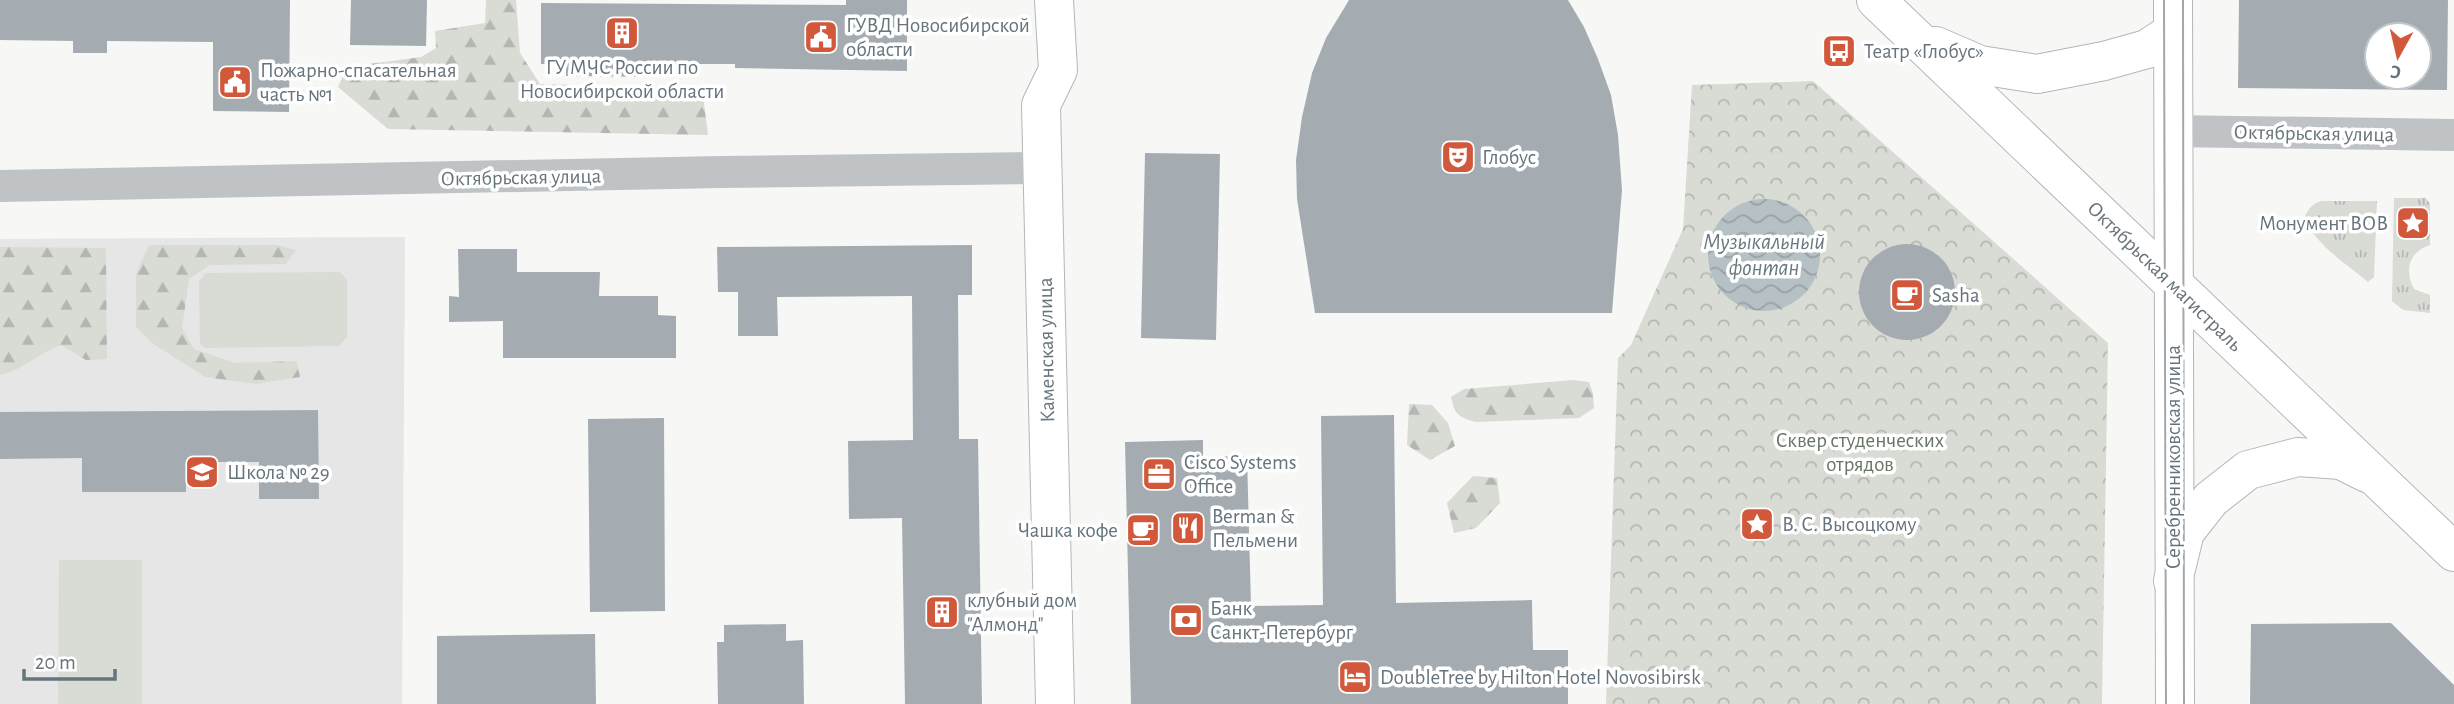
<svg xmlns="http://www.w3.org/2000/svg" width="2454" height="704" viewBox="0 0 2454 704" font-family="'Alegreya Sans',sans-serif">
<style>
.built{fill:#e5e6e5}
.grass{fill:url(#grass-tufts)}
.forest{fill:url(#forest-firs)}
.park{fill:url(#park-crowns)}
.garden{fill:#d8dcd5}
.water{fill:url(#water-waves)}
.building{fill:#a5acb1;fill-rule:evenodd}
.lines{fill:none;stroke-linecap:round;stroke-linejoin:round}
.secondary-casing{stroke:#b2b7bb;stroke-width:40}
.primary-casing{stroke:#b3b7ba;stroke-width:40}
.street{stroke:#bfc3c6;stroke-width:32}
.secondary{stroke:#fff;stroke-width:38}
.primary{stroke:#fff;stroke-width:38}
.tram{stroke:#a1a7ac;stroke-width:2}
.labels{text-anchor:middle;stroke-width:7;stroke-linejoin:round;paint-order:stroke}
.poi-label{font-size:21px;fill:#66747d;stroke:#fff;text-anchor:start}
.street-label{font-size:21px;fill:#66747d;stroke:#fff}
.park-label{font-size:21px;fill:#677664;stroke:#fff}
.water-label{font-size:23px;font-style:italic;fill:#66797f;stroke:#fff}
</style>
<defs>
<pattern id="grass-tufts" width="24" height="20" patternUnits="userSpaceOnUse" patternTransform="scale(1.75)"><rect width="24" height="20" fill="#d8dcd5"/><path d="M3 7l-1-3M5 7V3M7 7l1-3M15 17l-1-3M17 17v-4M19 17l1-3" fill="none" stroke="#b3b7b2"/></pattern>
<pattern id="forest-firs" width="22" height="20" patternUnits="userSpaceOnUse" patternTransform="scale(1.75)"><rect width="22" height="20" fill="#d8dcd5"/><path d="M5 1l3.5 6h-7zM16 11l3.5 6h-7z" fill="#b3b7b2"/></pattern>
<pattern id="park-crowns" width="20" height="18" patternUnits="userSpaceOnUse" patternTransform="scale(1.75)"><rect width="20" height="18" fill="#d8dcd5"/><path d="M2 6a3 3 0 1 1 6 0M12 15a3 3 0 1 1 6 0" fill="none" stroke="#b3b7b2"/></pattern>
<pattern id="water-waves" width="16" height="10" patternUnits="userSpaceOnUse" patternTransform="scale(1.75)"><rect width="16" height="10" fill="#b6c1c5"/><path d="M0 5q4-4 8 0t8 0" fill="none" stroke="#98a1a5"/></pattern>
</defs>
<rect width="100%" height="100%" fill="#f7f7f5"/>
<polygon class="built" points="405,237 402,704 0,704 0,239"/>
<g class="grass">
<path d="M2394,198h32l4,6v41c-21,7 -26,24 -16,44l16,6v18l-27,-3 -11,-9z"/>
<path d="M2321,201h56l-3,76 -6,5c-20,-17 -57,-40 -63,-66 4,-8 7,-12 16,-15z"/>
</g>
<g class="forest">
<polygon points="486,0 516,0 520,53 540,84 702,88 708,135 388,129 338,87 347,67 421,57 436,48 435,31 485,23"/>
<polygon points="149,245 277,245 296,250 286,264 210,265 189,279 182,328 194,349 235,363 297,361 300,377 256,384 205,377 152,343 136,327 136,274"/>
<path d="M0,247l106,1 1,111 -21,1 -25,-15c-22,8 -40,26 -61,30z"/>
<path d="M1573,380l16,2 4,11 1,15 -15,10 -103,4c-17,-4 -21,-8 -25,-25l13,-8z"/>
<polygon points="1409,404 1432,405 1448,423 1455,446 1430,460 1407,445"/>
<polygon points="1473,476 1497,478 1500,503 1476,528 1454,533 1447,503"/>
</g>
<polygon class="park" points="1813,81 2108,343 2102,704 1606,704 1618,358 1631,345 1683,229 1692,85"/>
<g class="garden">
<polygon points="340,272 347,280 347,337 339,346 205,348 200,344 199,281 206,273"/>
<polygon points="59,560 142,560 142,704 58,704"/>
</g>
<circle class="water" cx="1764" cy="255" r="56"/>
<g class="building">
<polygon points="0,0 290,0 289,112 213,111 213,42 107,41 107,53 73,53 73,41 0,40"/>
<polygon points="351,0 427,0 426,46 350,45"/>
<polygon points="846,0 907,0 907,71 735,68 735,64 674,64 674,77 566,76 566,64 541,64 541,3 846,5"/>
<polygon points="1349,0 1568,0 1584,27 1598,59 1611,95 1618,135 1622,190 1612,313 1315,313 1297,199 1296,160 1302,117 1312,73 1326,38"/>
<path d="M2239,0h209l-1,90 -209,-2zM2377,35h42v42h-42z"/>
<polygon points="1145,153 1220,154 1216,340 1141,338"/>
<circle cx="1907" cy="292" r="48"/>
<polygon points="972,245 972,295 958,295 959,439 978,439 982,704 905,704 902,518 849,519 848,441 913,440 912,296 777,297 778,336 738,336 738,292 718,292 717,247"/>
<polygon points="458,249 517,249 517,272 600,272 599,296 658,296 658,315 676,316 676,358 503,358 503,321 449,322 449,296 459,297"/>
<polygon points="318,410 319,499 259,499 259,462 186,462 186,492 82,492 82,458 0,459 0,412"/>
<polygon points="1394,415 1396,603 1532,600 1533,650 1568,650 1568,704 1131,704 1125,442 1203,440 1203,457 1247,456 1251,606 1323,605 1321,416"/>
<polygon points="664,418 665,611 590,612 588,419"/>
<polygon points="2391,623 2454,685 2454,704 2250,704 2251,624"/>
<polygon points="786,624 786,641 803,640 804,704 718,704 717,642 724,642 724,625"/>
<polygon points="595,634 596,704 437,704 437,636"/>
</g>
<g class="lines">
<g class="secondary-casing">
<g id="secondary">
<polyline points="1054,0 1058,70 1041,105 1055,704"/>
<polyline points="2173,0 2175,704"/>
</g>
</g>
<g class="primary-casing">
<g id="primary">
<polyline points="1876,0 2454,552"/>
<polyline points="1936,46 1980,65 2037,74 2104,61 2147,49 2173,32"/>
<polyline points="2173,581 2185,532 2211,499 2248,470 2298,457 2341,460 2367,473"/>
</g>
</g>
<g class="street">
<polyline points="2173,131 2454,135"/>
<polyline points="0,186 721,172 1043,168"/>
</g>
<use href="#secondary" class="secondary"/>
<use href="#primary" class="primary"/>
<g class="tram">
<polyline points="2164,0 2166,704"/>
<polyline points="2183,0 2184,704"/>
</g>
</g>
<defs>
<g id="building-square" transform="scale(1.75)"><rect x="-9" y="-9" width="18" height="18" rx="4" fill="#d2583b" stroke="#fff"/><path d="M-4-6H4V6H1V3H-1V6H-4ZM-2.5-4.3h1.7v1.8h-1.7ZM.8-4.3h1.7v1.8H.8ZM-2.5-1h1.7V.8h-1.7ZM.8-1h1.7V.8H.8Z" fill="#fff"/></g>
<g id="civic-square" transform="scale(1.75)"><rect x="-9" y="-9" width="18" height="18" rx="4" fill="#d2583b" stroke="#fff"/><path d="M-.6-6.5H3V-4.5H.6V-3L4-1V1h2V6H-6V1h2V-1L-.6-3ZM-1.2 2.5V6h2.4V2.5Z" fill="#fff"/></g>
<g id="bus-square" transform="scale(1.75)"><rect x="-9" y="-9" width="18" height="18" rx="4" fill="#d2583b" stroke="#fff"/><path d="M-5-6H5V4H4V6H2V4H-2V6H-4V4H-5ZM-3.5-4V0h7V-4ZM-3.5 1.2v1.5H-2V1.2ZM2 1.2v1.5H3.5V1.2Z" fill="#fff"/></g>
<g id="theatre-square" transform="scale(1.75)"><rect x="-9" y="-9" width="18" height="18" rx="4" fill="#d2583b" stroke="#fff"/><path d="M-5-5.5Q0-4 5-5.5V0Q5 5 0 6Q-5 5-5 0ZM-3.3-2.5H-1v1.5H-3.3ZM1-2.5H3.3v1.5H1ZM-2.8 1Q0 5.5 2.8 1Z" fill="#fff"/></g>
<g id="sight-square" transform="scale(1.75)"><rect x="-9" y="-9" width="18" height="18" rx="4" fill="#d2583b" stroke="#fff"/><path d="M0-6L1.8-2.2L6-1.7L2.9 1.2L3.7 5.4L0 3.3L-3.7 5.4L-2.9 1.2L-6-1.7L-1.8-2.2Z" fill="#fff"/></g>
<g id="cafe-square" transform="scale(1.75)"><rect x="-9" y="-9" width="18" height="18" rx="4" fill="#d2583b" stroke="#fff"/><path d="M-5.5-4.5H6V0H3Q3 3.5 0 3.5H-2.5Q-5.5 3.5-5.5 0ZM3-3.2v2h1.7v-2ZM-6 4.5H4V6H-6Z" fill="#fff"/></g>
<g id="school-square" transform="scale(1.75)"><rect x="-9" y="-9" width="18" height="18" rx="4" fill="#d2583b" stroke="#fff"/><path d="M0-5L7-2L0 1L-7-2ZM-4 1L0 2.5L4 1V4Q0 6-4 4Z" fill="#fff"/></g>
<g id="office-square" transform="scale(1.75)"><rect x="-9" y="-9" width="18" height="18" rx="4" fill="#d2583b" stroke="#fff"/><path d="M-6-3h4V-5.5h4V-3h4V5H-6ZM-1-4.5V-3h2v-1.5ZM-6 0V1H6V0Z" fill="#fff"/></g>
<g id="restaurant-square" transform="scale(1.75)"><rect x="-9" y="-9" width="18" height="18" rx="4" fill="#d2583b" stroke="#fff"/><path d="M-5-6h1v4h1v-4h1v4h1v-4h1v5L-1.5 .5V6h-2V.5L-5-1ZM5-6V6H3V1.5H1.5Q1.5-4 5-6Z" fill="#fff"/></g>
<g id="bank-square" transform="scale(1.75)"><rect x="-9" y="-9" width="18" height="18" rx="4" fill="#d2583b" stroke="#fff"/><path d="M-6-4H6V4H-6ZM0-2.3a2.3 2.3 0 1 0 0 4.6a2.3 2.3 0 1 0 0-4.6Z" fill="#fff"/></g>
<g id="hotel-square" transform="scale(1.75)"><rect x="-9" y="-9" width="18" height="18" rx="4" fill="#d2583b" stroke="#fff"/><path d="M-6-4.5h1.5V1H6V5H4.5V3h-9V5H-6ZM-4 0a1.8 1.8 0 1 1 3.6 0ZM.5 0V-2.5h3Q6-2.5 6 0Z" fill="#fff"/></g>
</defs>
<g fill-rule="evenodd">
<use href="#building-square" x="622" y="33"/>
<use href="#civic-square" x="821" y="37"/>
<use href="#bus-square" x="1839" y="51"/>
<use href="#civic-square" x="235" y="82"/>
<use href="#theatre-square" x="1458" y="157"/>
<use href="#sight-square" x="2413" y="223"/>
<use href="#cafe-square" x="1907" y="295"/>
<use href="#school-square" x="202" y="472"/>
<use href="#office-square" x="1159" y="474"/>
<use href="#sight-square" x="1757" y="524"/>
<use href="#restaurant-square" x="1188" y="528"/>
<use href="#cafe-square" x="1143" y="530"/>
<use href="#building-square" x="942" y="612"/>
<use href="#bank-square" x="1186" y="620"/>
<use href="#hotel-square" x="1355" y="677"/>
</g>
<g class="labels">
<g class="poi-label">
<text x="846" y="32">ГУВД Новосибирской<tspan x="846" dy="24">области</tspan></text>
<text x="1864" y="58">Театр «Глобус»</text>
<text x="622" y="74" text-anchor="middle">ГУ МЧС России по<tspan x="622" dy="24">Новосибирской области</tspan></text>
<text x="260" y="77">Пожарно-спасательная<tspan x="260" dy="24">часть №1</tspan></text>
<text x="1482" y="164">Глобус</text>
<text x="2388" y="230" text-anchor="end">Монумент ВОВ</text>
<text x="1932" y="302">Sasha</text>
<text x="1184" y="469">Cisco Systems<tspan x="1184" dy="24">Office</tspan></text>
<text x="227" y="479">Школа № 29</text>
<text x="1212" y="523">Berman &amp;<tspan x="1212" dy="24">Пельмени</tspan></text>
<text x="1782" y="531">В. С. Высоцкому</text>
<text x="1118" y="537" text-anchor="end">Чашка кофе</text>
<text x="967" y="607">клубный дом<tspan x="967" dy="24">"Алмонд"</tspan></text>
<text x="1210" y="615">Банк<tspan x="1210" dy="24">Санкт-Петербург</tspan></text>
<text x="1380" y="684">DoubleTree by Hilton Hotel Novosibirsk</text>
</g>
<g class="street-label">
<text transform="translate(2314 133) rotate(1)" y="7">Октябрьская улица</text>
<text transform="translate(521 177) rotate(-1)" y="7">Октябрьская улица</text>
<text transform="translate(2165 276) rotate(44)" y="7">Октябрьская магистраль</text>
<text transform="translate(1046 350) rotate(-91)" y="7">Каменская улица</text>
<text transform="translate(2173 457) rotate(-90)" y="7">Серебренниковская улица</text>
</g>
<g class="park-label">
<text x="1860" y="447">Сквер студенческих<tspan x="1860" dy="24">отрядов</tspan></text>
</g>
<g class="water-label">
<text x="1764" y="249">Музыкальный<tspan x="1764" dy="26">фонтан</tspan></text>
</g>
</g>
<g transform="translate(2398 56) rotate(188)"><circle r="33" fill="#ffffff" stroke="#c2c7cb" stroke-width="2"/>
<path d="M0-5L12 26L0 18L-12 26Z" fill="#d2583b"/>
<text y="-10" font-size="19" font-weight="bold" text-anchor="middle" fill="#66747d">С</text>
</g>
<path d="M24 669v10h91v-10" fill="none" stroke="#66747d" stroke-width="3.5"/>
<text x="35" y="669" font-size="21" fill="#66747d" stroke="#ffffff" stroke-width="5" paint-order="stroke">20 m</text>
</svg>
